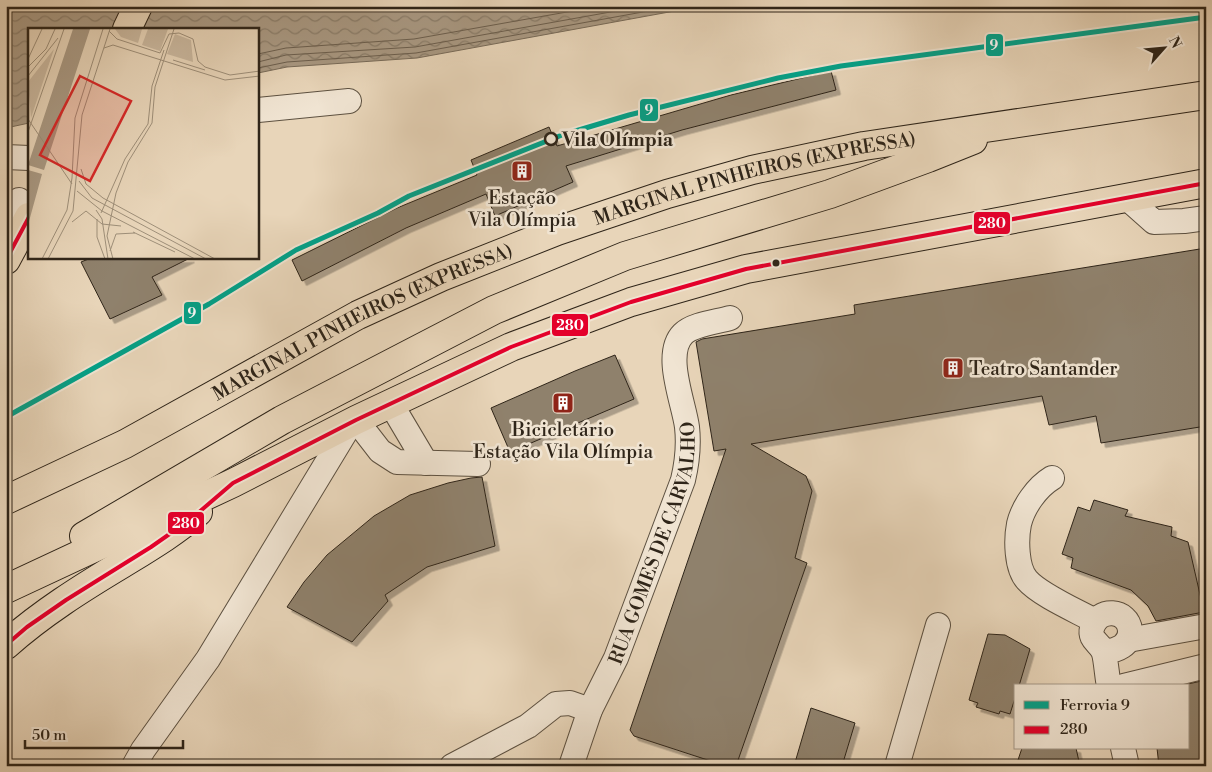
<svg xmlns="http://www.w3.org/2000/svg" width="1212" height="772" viewBox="0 0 1212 772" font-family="'Libre Bodoni',serif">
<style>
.water{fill:url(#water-waves);stroke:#786b59}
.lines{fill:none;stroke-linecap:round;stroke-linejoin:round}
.shore{stroke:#6c5f4e;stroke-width:1}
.building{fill:#8f816c;stroke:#2f2519;filter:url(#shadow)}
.minor-casing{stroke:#5d5141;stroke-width:26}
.highway-casing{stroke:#2f2519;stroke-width:30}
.minor{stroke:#f0e4d2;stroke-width:24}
.highway{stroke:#e8d5b9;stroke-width:28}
.bus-1-casing{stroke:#f0e4d2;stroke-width:8}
.bus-1{stroke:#e4002b;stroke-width:4}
.rail-1-casing{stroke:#f0e4d2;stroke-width:9}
.rail-1{stroke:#02a188;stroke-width:5}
.stop-dot{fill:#f0e4d2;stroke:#2f2519;stroke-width:2.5}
.bus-dot{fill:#2f2519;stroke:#f0e4d2;stroke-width:2}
.labels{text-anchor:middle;stroke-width:5;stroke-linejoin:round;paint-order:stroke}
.stop-label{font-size:19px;font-weight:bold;fill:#2f2519;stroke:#f0e4d2;text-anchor:start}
.street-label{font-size:19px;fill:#2f2519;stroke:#f0e4d2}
.poi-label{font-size:19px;fill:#2f2519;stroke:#f0e4d2}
.inset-road{fill:none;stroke:#9e8f79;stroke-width:1}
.view{fill:#d62828;fill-opacity:0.15;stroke:#d62828;stroke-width:2.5}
.inset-edge{fill:none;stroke:#2f2519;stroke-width:2.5}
.line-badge{stroke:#f0e4d2;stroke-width:2}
.badge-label{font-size:14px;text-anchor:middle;font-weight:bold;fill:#fff}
</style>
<defs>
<pattern id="water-waves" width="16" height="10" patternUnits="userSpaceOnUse" patternTransform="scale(1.25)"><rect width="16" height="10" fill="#a99983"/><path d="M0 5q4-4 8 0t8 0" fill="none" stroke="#8a7d6a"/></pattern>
<filter id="shadow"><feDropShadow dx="4.5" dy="4.5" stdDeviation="0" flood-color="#0004"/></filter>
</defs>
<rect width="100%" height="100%" fill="#e8d5b9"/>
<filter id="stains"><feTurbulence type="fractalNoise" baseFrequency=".004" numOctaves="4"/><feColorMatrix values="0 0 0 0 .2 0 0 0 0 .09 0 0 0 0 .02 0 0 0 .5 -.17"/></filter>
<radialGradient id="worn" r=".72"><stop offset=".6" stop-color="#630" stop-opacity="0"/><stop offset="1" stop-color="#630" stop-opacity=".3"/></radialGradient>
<polygon class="water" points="6,6 702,6 417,58 287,67 258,73 258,29 29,29 29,123 6,128"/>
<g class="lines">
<g class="shore">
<polyline points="258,54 286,48 414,39 601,6"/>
<polyline points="258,62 286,55 415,47 644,6"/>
<polyline points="258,68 287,62 416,53 676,6"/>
</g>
</g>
<g class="building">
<polygon points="831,71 836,90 682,130 566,166 573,182 495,216 486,194 406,228 302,281 292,260 397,208 477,175 471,160 549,127 557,146 731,95"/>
<polygon points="1206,248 1206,426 1101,443 1096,416 1049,425 1042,396 751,444 806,476 812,491 795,558 807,563 736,766 726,766 634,736 630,730 726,449 714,451 696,342 702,339 855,314 854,305"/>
<polygon points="91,258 190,258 152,277 162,295 110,319 81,262"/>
<polygon points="615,355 634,399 510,452 491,408 575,371"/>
<polygon points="482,477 495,546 427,567 385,595 388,601 352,642 287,607 304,582 327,555 374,516 410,495 448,483 471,478"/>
<polygon points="1094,500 1128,510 1125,516 1172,527 1171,536 1188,542 1204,612 1156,621 1148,606 1131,590 1071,568 1073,558 1062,554 1078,507 1090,511"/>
<polygon points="988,634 1005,635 1030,649 1019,686 1016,686 1016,695 1010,714 1000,711 999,714 976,707 978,703 969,700"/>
<polygon points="1206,680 1206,766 1159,766 1157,748 1188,748 1188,684"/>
<polygon points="811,708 855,723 842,766 794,766"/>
<polygon points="1022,748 1076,748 1080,766 1016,766"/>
</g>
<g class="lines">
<g class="minor-casing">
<g id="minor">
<polyline points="258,110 349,101"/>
<polyline points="6,157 29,158"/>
<polyline points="1127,198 1154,222 1184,221 1206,218"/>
<polyline points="6,224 19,200"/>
<polyline points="391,404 426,463"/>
<polyline points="356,420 380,451 397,462 478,464"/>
<path d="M1052,478c-15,9 -29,29 -33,46 -3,15 -3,44 8,56 13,15 50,31 68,41"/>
<polyline points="1128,640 1206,626"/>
<path d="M1103,651c13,1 28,-6 27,-21 -2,-21 -32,-23 -38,-2 -3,12 7,14 11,23 3,6 4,27 6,35"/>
<polyline points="1124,686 1206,666"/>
<polyline points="1123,748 1127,766"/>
<polyline points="134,766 143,750 208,659 351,423"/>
<polyline points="452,766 528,726 556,704 570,703 590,710"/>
<path id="s1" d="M571,766l19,-56 26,-52 67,-178c4,-17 6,-35 4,-53 -3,-24 -24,-73 -4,-93 10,-10 33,-12 47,-16"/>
<polyline points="897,766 938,625"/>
</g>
</g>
<g class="highway-casing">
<g id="highway">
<polyline points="127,29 138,6"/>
<polyline points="6,260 29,217"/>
<path id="s2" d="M6,500l119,-56 233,-129 83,-38 116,-46 110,-37 85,-24 112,-24 342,-51"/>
<polyline points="84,536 282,420 494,310 625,256 830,194 928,158 973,140"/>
<polyline points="6,589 233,483 356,420 511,347 631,302 746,269 1206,183"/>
<path d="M6,645c36,-32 76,-57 116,-81 26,-16 53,-32 76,-52"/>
</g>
</g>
<use href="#minor" class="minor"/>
<use href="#highway" class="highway"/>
<g class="bus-1-casing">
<g id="bus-1">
<polyline points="6,260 29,217"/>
<polyline points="6,645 27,627 66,600 151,547 191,519 233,483 356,420 511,347 631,302 746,269 1206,183"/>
</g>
</g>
<use href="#bus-1" class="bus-1"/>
<g class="rail-1-casing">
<polyline id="rail-1" points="6,417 209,304 296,250 378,213 409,196 562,135 629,115 778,78 841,66 1206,17"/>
</g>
<use href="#rail-1" class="rail-1"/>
</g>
<defs>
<g id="building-square" transform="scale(1.125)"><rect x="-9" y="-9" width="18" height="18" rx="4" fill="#8f2418" stroke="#f0e4d2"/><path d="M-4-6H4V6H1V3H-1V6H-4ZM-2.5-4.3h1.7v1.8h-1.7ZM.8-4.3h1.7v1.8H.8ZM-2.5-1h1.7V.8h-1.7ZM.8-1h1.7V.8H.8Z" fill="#fff"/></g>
</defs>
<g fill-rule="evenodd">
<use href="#building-square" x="522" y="171"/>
<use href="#building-square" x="953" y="368"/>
<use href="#building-square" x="563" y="403"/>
</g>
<circle class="stop-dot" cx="551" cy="139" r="6"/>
<circle class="bus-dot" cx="776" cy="263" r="4.5"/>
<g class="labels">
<g class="stop-label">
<text x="562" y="146">Vila Olímpia</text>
</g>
<g class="street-label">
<text dy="7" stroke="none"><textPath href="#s2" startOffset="819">MARGINAL PINHEIROS (EXPRESSA)</textPath></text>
<text dy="7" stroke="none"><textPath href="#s2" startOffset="399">MARGINAL PINHEIROS (EXPRESSA)</textPath></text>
<text dy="7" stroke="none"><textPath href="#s1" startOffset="239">RUA GOMES DE CARVALHO</textPath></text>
</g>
<g class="poi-label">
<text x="522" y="204">Estação<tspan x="522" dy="22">Vila Olímpia</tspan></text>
<text x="969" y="375" text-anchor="start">Teatro Santander</text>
<text x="563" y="436">Bicicletário<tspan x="563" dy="22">Estação Vila Olímpia</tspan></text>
</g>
</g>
<g transform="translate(28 28)">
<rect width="231" height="231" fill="#e8d5b9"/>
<path d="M147,6l16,6 2,22 -26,-8z" fill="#c9b79e"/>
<path d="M87,1h27l-4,14 -17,-6zM120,1h20l-8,22 -18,-6zM26,21l-23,69 -3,-36z" fill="#c9b79e"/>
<path d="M45,1h17l-46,141 -16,-5zM0,142l14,4 -14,51z" fill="#a99983"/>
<path class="inset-road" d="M81,3l8,8 43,14 9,-19 10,-1 14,6 5,22 7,6 25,8 30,-4M76,20l9,-3 112,35 35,-4M0,31l14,-30M145,32l32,10M0,39l18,-18 9,-20M0,48l30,-38M0,91l44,65M0,104l36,-103M53,141l5,15 17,14 112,61M51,153l13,17 114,61M49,163l25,20 93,48M68,182l6,9 6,40M73,185l24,-54 23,-35 4,-38 12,-36M69,191v18l8,22M44,194l14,-11 16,13 19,2M105,204l42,20M82,223l6,-17 19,-1M14,231l25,-49 5,-32 3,-60 28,-89M20,231l25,-48 9,-96 28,-86M85,231l-6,-23 9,-43 12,-31 24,-39 3,-36 19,-58"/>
<path class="view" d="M52,48l51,25 -41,80 -50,-26z"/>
<rect width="231" height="231" class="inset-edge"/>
</g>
<g class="line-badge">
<rect x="985" y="33" width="19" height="24" rx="5" fill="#02a188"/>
<rect x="639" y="98" width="20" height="24" rx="5" fill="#02a188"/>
<rect x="973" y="211" width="38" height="24" rx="5" fill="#e4002b"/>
<rect x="183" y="301" width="19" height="24" rx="5" fill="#02a188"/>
<rect x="551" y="313" width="38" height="24" rx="5" fill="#e4002b"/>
<rect x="167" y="511" width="38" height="24" rx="5" fill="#e4002b"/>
</g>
<g class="badge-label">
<text x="994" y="50">9</text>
<text x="649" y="115">9</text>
<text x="992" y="228">280</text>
<text x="192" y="318">9</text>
<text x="570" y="330">280</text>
<text x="186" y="528">280</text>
</g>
<rect width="1212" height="772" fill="none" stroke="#e8d5b9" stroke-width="25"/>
<rect x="8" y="8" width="1197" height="757" fill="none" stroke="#2f2519" stroke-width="2.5"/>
<rect x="12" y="12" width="1187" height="747" fill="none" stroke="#2f2519"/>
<rect x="1014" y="684" width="175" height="65" fill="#f0e4d2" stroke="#a39888"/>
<rect x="1024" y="701" width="25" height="8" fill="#02a188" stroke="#a39888"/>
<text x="1060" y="710" font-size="15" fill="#2f2519">Ferrovia 9</text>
<rect x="1024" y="726" width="25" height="8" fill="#e4002b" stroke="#a39888"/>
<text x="1060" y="734" font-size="15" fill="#2f2519">280</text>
<g transform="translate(1164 48) rotate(63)" stroke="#f0e4d2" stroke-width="4" paint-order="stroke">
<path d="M0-4L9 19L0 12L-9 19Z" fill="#2f2519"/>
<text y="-8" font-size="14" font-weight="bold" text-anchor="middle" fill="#2f2519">N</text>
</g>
<path d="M25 740v8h158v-8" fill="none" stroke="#2f2519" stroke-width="2.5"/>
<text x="32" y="740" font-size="15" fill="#2f2519" stroke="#f0e4d2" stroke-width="4" paint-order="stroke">50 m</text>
<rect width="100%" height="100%" filter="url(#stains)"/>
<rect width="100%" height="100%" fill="url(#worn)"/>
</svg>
